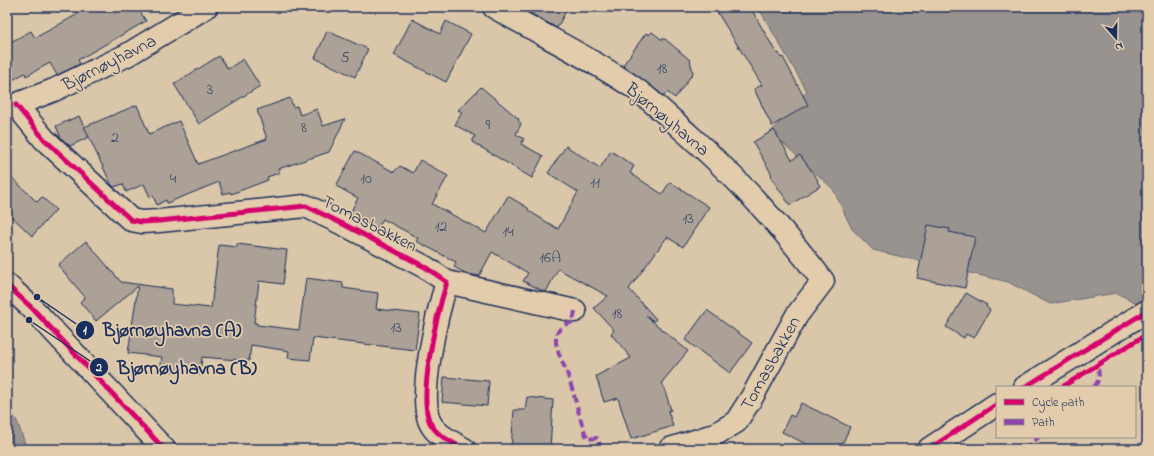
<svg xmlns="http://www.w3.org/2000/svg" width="1154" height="456" viewBox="0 0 1154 456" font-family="'Indie Flower',sans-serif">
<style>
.water{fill:#98938f;stroke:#666b7b}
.building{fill:#aba196;stroke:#1b2f5e}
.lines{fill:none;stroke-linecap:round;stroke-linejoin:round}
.street-casing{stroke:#1b2f5e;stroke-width:25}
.secondary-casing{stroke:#1b2f5e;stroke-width:25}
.street{stroke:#e2ccab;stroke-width:22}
.secondary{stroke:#e2ccab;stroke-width:22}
.quiet{stroke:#8e44ad;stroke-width:4;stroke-dasharray:8 4;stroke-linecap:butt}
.cycleway-casing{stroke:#e2ccab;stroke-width:8}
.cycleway{stroke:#d6006c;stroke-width:5}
.labels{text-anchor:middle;stroke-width:3.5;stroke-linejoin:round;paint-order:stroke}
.number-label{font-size:16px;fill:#3f4c6c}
.street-label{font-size:18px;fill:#1b2f5e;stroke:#e2ccab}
.leader{fill:none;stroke:#1b2f5e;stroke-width:1.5}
.callout-dot{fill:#1b2f5e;stroke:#e2ccab;stroke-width:1.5}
.mark-label{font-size:12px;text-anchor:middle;font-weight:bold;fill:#fff}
.callout-label{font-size:19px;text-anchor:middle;font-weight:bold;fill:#1b2f5e;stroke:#e2ccab;stroke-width:3.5;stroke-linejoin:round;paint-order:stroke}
</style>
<rect width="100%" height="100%" fill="#dac6a8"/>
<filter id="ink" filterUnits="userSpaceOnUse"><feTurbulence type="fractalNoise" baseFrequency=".025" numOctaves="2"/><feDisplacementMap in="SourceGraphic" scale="8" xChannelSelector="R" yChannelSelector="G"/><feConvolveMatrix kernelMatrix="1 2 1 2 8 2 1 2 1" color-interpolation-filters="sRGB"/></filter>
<g filter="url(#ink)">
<g class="water">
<polygon points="758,7 1147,7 1147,308 1116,293 1050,304 1008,282 873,250 852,229 833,189 771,132 807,91"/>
<polygon points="7,408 17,421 27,449 7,449"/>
</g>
<g class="building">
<polygon points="74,7 137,7 146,21 78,60 80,64 57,75 50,63 26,76 25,73 7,83 7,44 31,31 35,38 78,14"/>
<polygon points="519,7 568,7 557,28"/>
<polygon points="714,7 750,7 777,54 779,53 781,58 783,57 808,105 772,126 754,89 762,85"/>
<polygon points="412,19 440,34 446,21 471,34 446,82 394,55"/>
<polygon points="327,31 368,49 355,77 315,58"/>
<polygon points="652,32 661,39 665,39 690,60 693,73 675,98 667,92 664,96 623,65 646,33 649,35"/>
<polygon points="219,56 228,69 243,59 260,86 199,124 174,84"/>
<polygon points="481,87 519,119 518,120 521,124 516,134 524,139 521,144 543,156 532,178 472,142 475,136 455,125 462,112 458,110"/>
<polygon points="290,98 293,107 297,106 300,115 317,109 323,126 345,119 329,152 278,169 279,173 267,177 268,180 231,194 230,192 223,194 219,182 167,203 166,200 157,205 153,196 150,197 144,184 126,192 123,184 114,187 111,184 84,127 137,105 149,134 179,121 198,164 267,139 257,110"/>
<polygon points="79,116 89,137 70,146 61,138 56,126"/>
<polygon points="774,130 792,160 800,155 818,180 817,181 820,186 790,205 772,179 771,173 753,142"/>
<polygon points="566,146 600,168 611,151 634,166 630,173 662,194 670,182 709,207 683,247 667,237 629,289 656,319 654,321 646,316 688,351 662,382 671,410 668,411 673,426 631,439 618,398 604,402 596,376 631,358 611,334 614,330 594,308 608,296 558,269 546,292 541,290 523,281 528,273 492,252 479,276 467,274 454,267 456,262 416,241 418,238 383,219 378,228 350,213 358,198 336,186 355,151 394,172 400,166 413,173 420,160 448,176 432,204 486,233 508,196 528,208 529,211 558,229 578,192 548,173"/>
<polygon points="7,173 37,202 42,197 56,210 32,236 7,212"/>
<polygon points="928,225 950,229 949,232 975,237 965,288 917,278"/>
<polygon points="86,241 121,282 172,289 172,304 211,308 219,245 237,247 237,244 287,250 283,284 259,281 254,323 257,323 257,325 299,330 306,278 343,283 343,288 378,293 376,309 420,314 415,350 313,338 310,360 288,358 289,351 251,345 249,361 202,357 200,375 160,370 162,357 128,353 138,286 96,321 80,302 85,297 58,265"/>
<polygon points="966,293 987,305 986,307 990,310 974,338 966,334 964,338 946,327"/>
<polygon points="707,310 752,343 730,373 685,340"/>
<polygon points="444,377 489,381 487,406 442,402"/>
<polygon points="527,397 553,400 550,449 511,449 514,410 525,410"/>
<polygon points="801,403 850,427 840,449 816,449 782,432 790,415 794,417"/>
</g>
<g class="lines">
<g class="street-casing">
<g id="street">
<path d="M494,7c46,27 95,50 139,80 21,15 38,32 57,49 49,44 93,92 133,145l-26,34 -45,82 -16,25 -22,13 -44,14"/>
<path d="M16,105l28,34 87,81 11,2 17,-1 147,-15 39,19 80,42 22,15c-9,28 -32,121 -15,144 7,11 22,17 32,23"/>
<polyline points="7,108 54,90 127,55 206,7"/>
<polyline points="447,282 575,311"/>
</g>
</g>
<g class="secondary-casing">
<g id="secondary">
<polyline points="7,285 32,308 164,449"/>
<polyline points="1025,387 1147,311"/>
<polyline points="929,449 997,404"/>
</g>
</g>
<use href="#street" class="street"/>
<use href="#secondary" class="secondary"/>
<g class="quiet">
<path d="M575,311l-2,11c-9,2 -16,7 -17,16 -1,13 10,29 13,41 6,18 10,37 16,54l3,6 9,-1 5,11"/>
<path d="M1094,387c6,-7 6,-12 3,-21"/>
<polyline points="1025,449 1039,437"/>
</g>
<g class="cycleway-casing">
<g id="cycleway">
<path d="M16,105l28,34 87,81 11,2 17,-1 147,-15 39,19 80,42 22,15c-9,28 -32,121 -15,144 7,11 22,17 32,23"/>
<polyline points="7,285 32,308 164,449"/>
<polyline points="1025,387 1147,311"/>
<polyline points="1062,387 1147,334"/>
<polyline points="929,449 997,404"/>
</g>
</g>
<use href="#cycleway" class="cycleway"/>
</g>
</g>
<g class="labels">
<g class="number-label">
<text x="345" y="62">5</text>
<text x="662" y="73">18</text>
<text x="210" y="94">3</text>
<text x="488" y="129">9</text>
<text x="304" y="132">8</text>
<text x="115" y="142">2</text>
<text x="173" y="183">4</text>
<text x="366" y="183">10</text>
<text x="595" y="187">11</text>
<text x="688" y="223">13</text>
<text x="441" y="231">12</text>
<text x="508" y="236">14</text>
<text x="550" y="262">16A</text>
<text x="617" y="318">18</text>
<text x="396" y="332">13</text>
</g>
<g class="street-label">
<text transform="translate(109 62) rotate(-27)" y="6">Bjørnøyhavna</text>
<text transform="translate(668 119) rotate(40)" y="6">Bjørnøyhavna</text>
<text transform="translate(370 223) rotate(27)" y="6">Tomasbakken</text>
<text transform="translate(770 363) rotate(-61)" y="6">Tomasbakken</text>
</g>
</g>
<path class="leader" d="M37 297L85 330M29 320L99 367"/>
<g class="callout-dot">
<circle cx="37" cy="297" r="4"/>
<circle cx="29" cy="320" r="4"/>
<circle cx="85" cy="330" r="10"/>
<circle cx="99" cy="367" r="10"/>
</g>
<g class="mark-label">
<text x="85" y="334">1</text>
<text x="99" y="371">2</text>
</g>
<g class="callout-label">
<text x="172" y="336">Bjørnøyhavna (A)</text>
<text x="187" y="374">Bjørnøyhavna (B)</text>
</g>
<rect width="1154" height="456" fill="none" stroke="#e2ccab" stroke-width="24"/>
<rect x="12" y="12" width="1130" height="432" fill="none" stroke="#1b2f5e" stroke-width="1.5" filter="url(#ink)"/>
<rect x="996" y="386" width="140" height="52" fill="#e2ccab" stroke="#928d8c"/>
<rect x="1004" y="399" width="20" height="6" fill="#d6006c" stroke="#928d8c"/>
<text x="1032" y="406" font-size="12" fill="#1b2f5e">Cycle path</text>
<rect x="1004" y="419" width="20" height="6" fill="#8e44ad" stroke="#928d8c"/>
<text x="1032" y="426" font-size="12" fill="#1b2f5e">Path</text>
<g transform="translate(1116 38) rotate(160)" stroke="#e2ccab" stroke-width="3" paint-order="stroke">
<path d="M0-3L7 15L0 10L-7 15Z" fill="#1b2f5e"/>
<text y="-6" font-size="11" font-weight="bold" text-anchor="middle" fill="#1b2f5e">N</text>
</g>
</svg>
